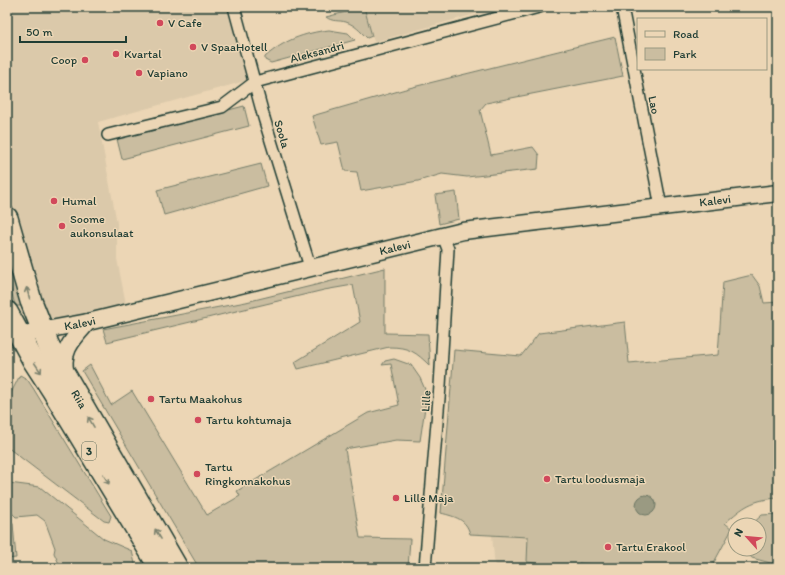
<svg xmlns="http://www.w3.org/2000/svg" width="785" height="575" viewBox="0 0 785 575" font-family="Itim,sans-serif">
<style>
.built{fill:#dbc9aa}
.green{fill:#cabda0;stroke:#747d6a}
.water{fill:#9a9a82;stroke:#697563}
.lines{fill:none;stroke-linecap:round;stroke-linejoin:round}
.street-casing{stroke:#1f3d34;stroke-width:14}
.secondary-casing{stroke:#1f3d34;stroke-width:19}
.highway-casing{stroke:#1f3d34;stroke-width:24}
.street{stroke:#ecd6b5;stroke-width:11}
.secondary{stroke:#ecd6b5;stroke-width:16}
.highway{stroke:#ecd6b5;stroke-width:21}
.oneway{stroke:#7b826e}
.poi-dot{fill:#d1495b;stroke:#ecd6b5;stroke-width:1.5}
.labels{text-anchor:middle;stroke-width:3;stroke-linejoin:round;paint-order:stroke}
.shield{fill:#ecd6b5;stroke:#5c6b5b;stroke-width:1}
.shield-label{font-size:11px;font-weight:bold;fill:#1f3d34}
.poi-label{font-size:12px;fill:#1f3d34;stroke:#ecd6b5;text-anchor:start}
.street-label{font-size:12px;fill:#1f3d34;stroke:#ecd6b5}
</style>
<rect width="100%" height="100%" fill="#ecd6b5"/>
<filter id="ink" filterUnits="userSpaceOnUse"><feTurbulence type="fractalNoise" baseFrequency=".025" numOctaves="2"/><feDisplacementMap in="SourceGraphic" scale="8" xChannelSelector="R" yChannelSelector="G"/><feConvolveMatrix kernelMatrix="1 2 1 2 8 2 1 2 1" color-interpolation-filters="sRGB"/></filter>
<g filter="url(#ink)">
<g class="built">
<polygon points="7,7 238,7 256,78 98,122 117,223 117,259 127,309 41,330 7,217"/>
<polygon points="364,7 500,7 374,42"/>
<polygon points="732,529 711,568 495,568 492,535 596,540"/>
</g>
<g class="green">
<path d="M345,7h19l8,29 -5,2c-7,-7 -12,-13 -21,-16 -7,-2 -14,0 -20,-5l20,-5z"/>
<path d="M329,30l19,3 7,7 -84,23 -6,-3v-3c19,-17 39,-24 64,-27z"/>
<polygon points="615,37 623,76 486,103 480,110 491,155 533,147 539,155 538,169 467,177 442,174 418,181 361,191 357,172 345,171 338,142 321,145 312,116 409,88"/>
<polygon points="244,106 249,126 122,159 117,139"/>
<polygon points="261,164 267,186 164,215 157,190"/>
<polygon points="456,192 459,219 439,224 435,195"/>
<polygon points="7,253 21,303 20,306 17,306 15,305 7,276"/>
<path d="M385,268v65l43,1 2,32c-14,-14 -21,-19 -41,-19l-91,22 -3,-7 65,-40 -7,-37 -29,5 -217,52 -4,-13 143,-27z"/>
<path d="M752,275l8,11 4,17 14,-1v196c-26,2 -34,8 -53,25l7,6 -21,39h-92l-40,-5 -1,5 -51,-6 1,-25 -58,-3c-4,-15 -14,-17 -29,-21l13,-163 67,6 18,-23 86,-11 4,41 89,-8 5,-73z"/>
<polygon points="394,359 411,365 420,378 427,394 420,441 396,440 345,449 360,538 410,539 408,568 199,568 82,371 90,365 111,405 132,391 207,515 240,496 237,491 368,413 399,405 391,364 382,365 385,361"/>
<polygon points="20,375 27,379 33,388 111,516 109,522 104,521 7,447 7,401"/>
<polygon points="9,483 40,487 104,539 132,551 136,568 61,568 54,553 55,548 45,521 37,515 16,517 8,509"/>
<polygon points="778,514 778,568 774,568 774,564 752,558 742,549 759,549 759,525 751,525 762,515"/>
<polygon points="7,516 13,524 16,558 7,559"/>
</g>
<circle class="water" cx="646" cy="505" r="10"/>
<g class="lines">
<g class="street-casing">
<g id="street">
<polyline points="234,7 264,118 310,267"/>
<polyline points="622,7 661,207"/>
<polyline points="108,135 222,107 255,82 539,7"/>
<polyline points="425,568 440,386 448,249 443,236"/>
</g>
</g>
<g class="secondary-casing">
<g id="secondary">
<path id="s1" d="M18,335l70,-13 375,-91 315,-38"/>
<path d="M66,376c-6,-25 6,-36 22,-54"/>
</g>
</g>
<g class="highway-casing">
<g id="highway">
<path id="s2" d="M7,218l24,83 19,48 127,219"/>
<polyline points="7,312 33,360 53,391 160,568"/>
</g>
</g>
<use href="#street" class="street"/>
<use href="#secondary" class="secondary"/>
<use href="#highway" class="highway"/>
</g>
<defs><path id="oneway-shaft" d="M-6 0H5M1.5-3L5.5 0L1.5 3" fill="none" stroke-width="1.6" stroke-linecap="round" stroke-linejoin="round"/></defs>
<g class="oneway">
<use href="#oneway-shaft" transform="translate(28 293) rotate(-106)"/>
<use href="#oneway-shaft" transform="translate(38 368) rotate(56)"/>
<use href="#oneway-shaft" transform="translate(91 422) rotate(-120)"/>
<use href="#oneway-shaft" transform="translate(106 479) rotate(59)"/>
<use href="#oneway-shaft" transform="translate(158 534) rotate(-121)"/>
</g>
</g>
<g class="poi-dot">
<circle cx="160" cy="23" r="4"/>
<circle cx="193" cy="47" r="4"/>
<circle cx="116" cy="54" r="4"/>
<circle cx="85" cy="60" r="4"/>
<circle cx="139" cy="73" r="4"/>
<circle cx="54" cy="201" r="4"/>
<circle cx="62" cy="226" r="4"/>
<circle cx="151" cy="399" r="4"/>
<circle cx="198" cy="420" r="4"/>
<circle cx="197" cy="474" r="4"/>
<circle cx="547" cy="479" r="4"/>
<circle cx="396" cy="498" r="4"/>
<circle cx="608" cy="547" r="4"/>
</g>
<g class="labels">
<rect class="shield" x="82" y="442" width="14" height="18" rx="3"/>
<g class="shield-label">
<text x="89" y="455">3</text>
</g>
<g class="poi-label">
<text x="168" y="27">V Cafe</text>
<text x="201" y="51">V SpaaHotell</text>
<text x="124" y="58">Kvartal</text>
<text x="77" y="64" text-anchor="end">Coop</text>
<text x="147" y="77">Vapiano</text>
<text x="62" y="205">Humal</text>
<text x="70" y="223">Soome<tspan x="70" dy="14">aukonsulaat</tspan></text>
<text x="159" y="403">Tartu Maakohus</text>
<text x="206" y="424">Tartu kohtumaja</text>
<text x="205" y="471">Tartu<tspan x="205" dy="14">Ringkonnakohus</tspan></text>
<text x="555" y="483">Tartu loodusmaja</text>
<text x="404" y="502">Lille Maja</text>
<text x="616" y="551">Tartu Erakool</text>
</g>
<g class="street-label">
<text transform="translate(317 52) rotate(-15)" y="4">Aleksandri</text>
<text transform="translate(654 105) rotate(79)" y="4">Lao</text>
<text transform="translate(282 134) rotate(73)" y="4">Soola</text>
<text dy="4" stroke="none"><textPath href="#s1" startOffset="711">Kalevi</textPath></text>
<text dy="4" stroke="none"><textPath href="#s1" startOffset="387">Kalevi</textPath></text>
<text dy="4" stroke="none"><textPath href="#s1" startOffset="63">Kalevi</textPath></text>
<text dy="4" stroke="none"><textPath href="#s2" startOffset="196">Riia</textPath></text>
<text transform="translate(426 401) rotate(-86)" y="4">Lille</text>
</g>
</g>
<rect width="785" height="575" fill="none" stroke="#ecd6b5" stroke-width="24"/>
<rect x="12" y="12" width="761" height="551" fill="none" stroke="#1f3d34" stroke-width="1.5" filter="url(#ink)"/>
<rect x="637" y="18" width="130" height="52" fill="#ecd6b5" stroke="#9a9981"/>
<rect x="645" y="31" width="20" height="6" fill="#ecd6b5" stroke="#9a9981"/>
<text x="673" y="38" font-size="12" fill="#1f3d34">Road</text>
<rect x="645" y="48" width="20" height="12" fill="#cabda0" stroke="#9a9981"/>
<text x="673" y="58" font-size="12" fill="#1f3d34">Park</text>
<g transform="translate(747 537) rotate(297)"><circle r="19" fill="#ecd6b5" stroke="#9a9981"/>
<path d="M0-3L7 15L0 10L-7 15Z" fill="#d1495b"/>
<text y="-6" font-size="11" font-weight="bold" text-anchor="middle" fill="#1f3d34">N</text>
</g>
<path d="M20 36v6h106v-6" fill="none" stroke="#1f3d34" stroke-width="2"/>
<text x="26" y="36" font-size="12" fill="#1f3d34" stroke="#ecd6b5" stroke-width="3" paint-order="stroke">50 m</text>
</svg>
